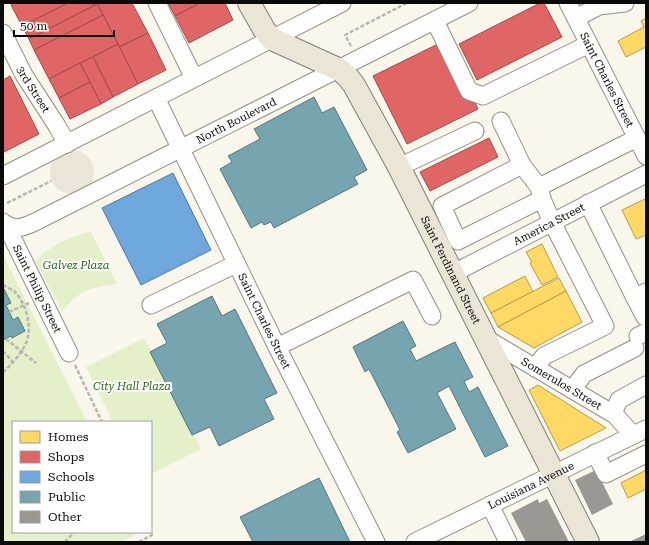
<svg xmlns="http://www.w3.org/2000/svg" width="649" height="545" viewBox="0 0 649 545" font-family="'Roboto Serif',serif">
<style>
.green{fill:#e3f0ca}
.plaza{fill:#eae5d7}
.homes{fill:#ffd966;stroke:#b69b4a}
.shops{fill:#e06666;stroke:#a04a4a}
.schools{fill:#6fa8dc;stroke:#51799d}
.public{fill:#76a5af;stroke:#56767e}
.building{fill:#9b9893}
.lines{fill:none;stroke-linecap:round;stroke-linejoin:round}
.minor-casing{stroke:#92908c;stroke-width:19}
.major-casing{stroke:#7f7e79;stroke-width:24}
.path{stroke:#b7b6b5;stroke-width:2.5;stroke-dasharray:4 2;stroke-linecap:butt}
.minor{stroke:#fefefc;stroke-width:17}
.major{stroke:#ebe5d5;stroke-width:22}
.labels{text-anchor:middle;stroke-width:4;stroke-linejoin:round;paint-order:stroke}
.street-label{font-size:11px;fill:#0a0a0a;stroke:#fff}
.park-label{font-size:11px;font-style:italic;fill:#2a6516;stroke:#fff}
</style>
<rect width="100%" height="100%" fill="#f9f6ec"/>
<g class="green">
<path d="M91,232l26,52c-28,3 -37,6 -55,28l-27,-52c17,-14 34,-24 56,-28z"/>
<polygon points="3,255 87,422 13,422 13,473 3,478"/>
<polygon points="144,338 201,449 151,474 151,422 113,422 86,367"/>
<polygon points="13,474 13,532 140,532 120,542 3,542 3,479"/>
</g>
<circle class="plaza" cx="72" cy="172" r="22"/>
<g class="homes">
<polygon points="646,18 646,47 626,57 618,41 644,27 641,21"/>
<polygon points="645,199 646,201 646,235 636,239 622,210"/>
<polygon points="542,244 558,277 542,285 530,263 532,262 526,252"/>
<polygon points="525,276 533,292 491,313 483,298"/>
<polygon points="559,278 566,291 498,327 491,313"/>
<polygon points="566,291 582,322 534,348 498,327"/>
<polygon points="538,385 606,428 560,451 529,390"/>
<polygon points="646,470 646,489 628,498 621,483"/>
</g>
<g class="shops">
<polygon points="14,3 68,3 22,26 11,5"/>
<polygon points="68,3 97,4 29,39 22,26"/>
<polygon points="97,3 132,3 148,33 119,47"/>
<polygon points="168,3 200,3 175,16"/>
<polygon points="200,3 225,3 233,20 189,43 175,16"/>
<polygon points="540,3 544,3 562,37 477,80 459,44"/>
<polygon points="97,4 103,15 34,50 29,39"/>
<polygon points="103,15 118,44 49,79 34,50"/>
<polygon points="148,33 166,70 138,84 119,47"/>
<polygon points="444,41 478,109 407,144 373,76"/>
<polygon points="118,44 138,84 113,97 93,57"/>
<polygon points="93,57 113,97 101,104 80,63"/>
<polygon points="80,63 90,82 59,98 49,79"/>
<polygon points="10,76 39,134 4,152 3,149 3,80"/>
<polygon points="90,82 101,104 70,119 59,98"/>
<polygon points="489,138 498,157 430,191 420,172"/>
</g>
<polygon class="schools" points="173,173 211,250 141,285 102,208"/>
<g class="public">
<polygon points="314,97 322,113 334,107 367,170 354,177 358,184 274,228 271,222 264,225 262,222 251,228 220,169 232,162 228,156 260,139 254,129"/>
<polygon points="4,289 11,303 6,305 13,320 18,317 25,331 12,338 11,336 3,340"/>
<polygon points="212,296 222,316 235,309 277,393 264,399 274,419 219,446 210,427 192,435 150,352 167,343 157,324"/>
<polygon points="403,321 416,346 410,349 416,361 455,342 473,377 464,381 469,392 478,387 508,446 485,457 449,386 437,393 456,429 408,453 397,432 400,430 369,369 365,372 353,347"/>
<polygon points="319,478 350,542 253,542 240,517"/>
</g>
<g class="building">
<polygon points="596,470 613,504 592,515 575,480"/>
<polygon points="538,499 539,503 547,499 569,542 526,542 511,513"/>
<polygon points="646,534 646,542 629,542"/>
</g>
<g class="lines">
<g class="minor-casing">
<g id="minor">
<polyline points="157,3 194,78"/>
<path id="s1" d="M568,3l78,153"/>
<polyline points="576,18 599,6 625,3"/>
<polyline points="435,21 469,91 483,96 589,44"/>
<path id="s2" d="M3,33l21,42 33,51 10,18"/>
<path id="s3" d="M156,98l121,249 99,195"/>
<polyline points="501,121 522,165 539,187"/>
<polyline points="522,165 442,206 458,241 542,199"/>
<polyline points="399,167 475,131"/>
<polyline points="3,176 342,3"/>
<polyline points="588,203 635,298 646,292"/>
<path id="s4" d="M3,222c10,10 21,5 32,0l434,-219"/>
<path id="s5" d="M6,225l63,128"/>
<path id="s6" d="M452,274l194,-100"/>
<polyline points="635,298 645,317"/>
<polyline points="151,305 236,264"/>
<polyline points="638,336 646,332"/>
<path id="s7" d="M485,338l130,77 18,20"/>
<polyline points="277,347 413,280 432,316"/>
<polyline points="535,368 544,356 605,326 552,222 542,199 539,187 637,138"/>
<polyline points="572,390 584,374 635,348"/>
<polyline points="613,413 619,400 646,385"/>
<polyline points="595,453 606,474 646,454"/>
<polyline points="490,505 508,542"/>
<path id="s8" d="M415,542l231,-113"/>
</g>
</g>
<g class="major-casing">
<g id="major">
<path id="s9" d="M249,3l16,28 7,8 68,31 7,6 7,9 45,82 189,375"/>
</g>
</g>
<g class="path">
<polyline points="351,46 345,35 407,3"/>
<polyline points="7,203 51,181"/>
<path d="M3,285c3,2 8,4 11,6 12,12 19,36 12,52 -5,11 -14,21 -23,29"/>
<polyline points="9,312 29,303"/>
<polyline points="6,339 36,363"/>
<polyline points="3,351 13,362"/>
<polyline points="75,365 102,422"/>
<polyline points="65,542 74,532"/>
<polyline points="139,542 152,535 151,532"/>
</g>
<use href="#minor" class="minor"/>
<use href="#major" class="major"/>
</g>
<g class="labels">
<g class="street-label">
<text dy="4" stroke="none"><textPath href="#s1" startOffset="86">Saint Charles Street</textPath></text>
<text dy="4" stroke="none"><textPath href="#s2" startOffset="64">3rd Street</textPath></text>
<text dy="4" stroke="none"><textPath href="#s4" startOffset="260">North Boulevard</textPath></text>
<text dy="4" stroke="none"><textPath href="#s6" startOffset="109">America Street</textPath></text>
<text dy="4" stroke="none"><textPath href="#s9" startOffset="347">Saint Ferdinand Street</textPath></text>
<text dy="4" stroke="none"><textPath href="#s5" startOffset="71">Saint Philip Street</textPath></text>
<text dy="4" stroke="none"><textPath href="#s3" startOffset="248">Saint Charles Street</textPath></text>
<text dy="4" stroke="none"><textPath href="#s7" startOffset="89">Somerulos Street</textPath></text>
<text dy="4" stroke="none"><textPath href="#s8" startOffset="129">Louisiana Avenue</textPath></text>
</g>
<g class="park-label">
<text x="76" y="269">Galvez Plaza</text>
<text x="132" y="390">City Hall Plaza</text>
</g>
</g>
<rect width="649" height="545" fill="none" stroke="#0a0a0a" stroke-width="8"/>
<rect x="12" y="421" width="140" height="112" fill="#ffffff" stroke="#9d9d9d"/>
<rect x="20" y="431" width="20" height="12" fill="#ffd966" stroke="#9d9d9d"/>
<text x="48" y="441" font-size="12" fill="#0a0a0a">Homes</text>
<rect x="20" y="451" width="20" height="12" fill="#e06666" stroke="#9d9d9d"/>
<text x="48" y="461" font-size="12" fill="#0a0a0a">Shops</text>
<rect x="20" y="471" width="20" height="12" fill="#6fa8dc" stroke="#9d9d9d"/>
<text x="48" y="481" font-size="12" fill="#0a0a0a">Schools</text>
<rect x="20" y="491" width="20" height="12" fill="#76a5af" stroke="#9d9d9d"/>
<text x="48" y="501" font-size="12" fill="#0a0a0a">Public</text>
<rect x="20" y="511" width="20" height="12" fill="#9b9893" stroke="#9d9d9d"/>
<text x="48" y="521" font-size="12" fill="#0a0a0a">Other</text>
<path d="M14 30v6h100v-6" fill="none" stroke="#0a0a0a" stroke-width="2"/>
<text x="20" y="30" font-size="12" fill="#0a0a0a" stroke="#ffffff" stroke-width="3" paint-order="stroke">50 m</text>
</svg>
